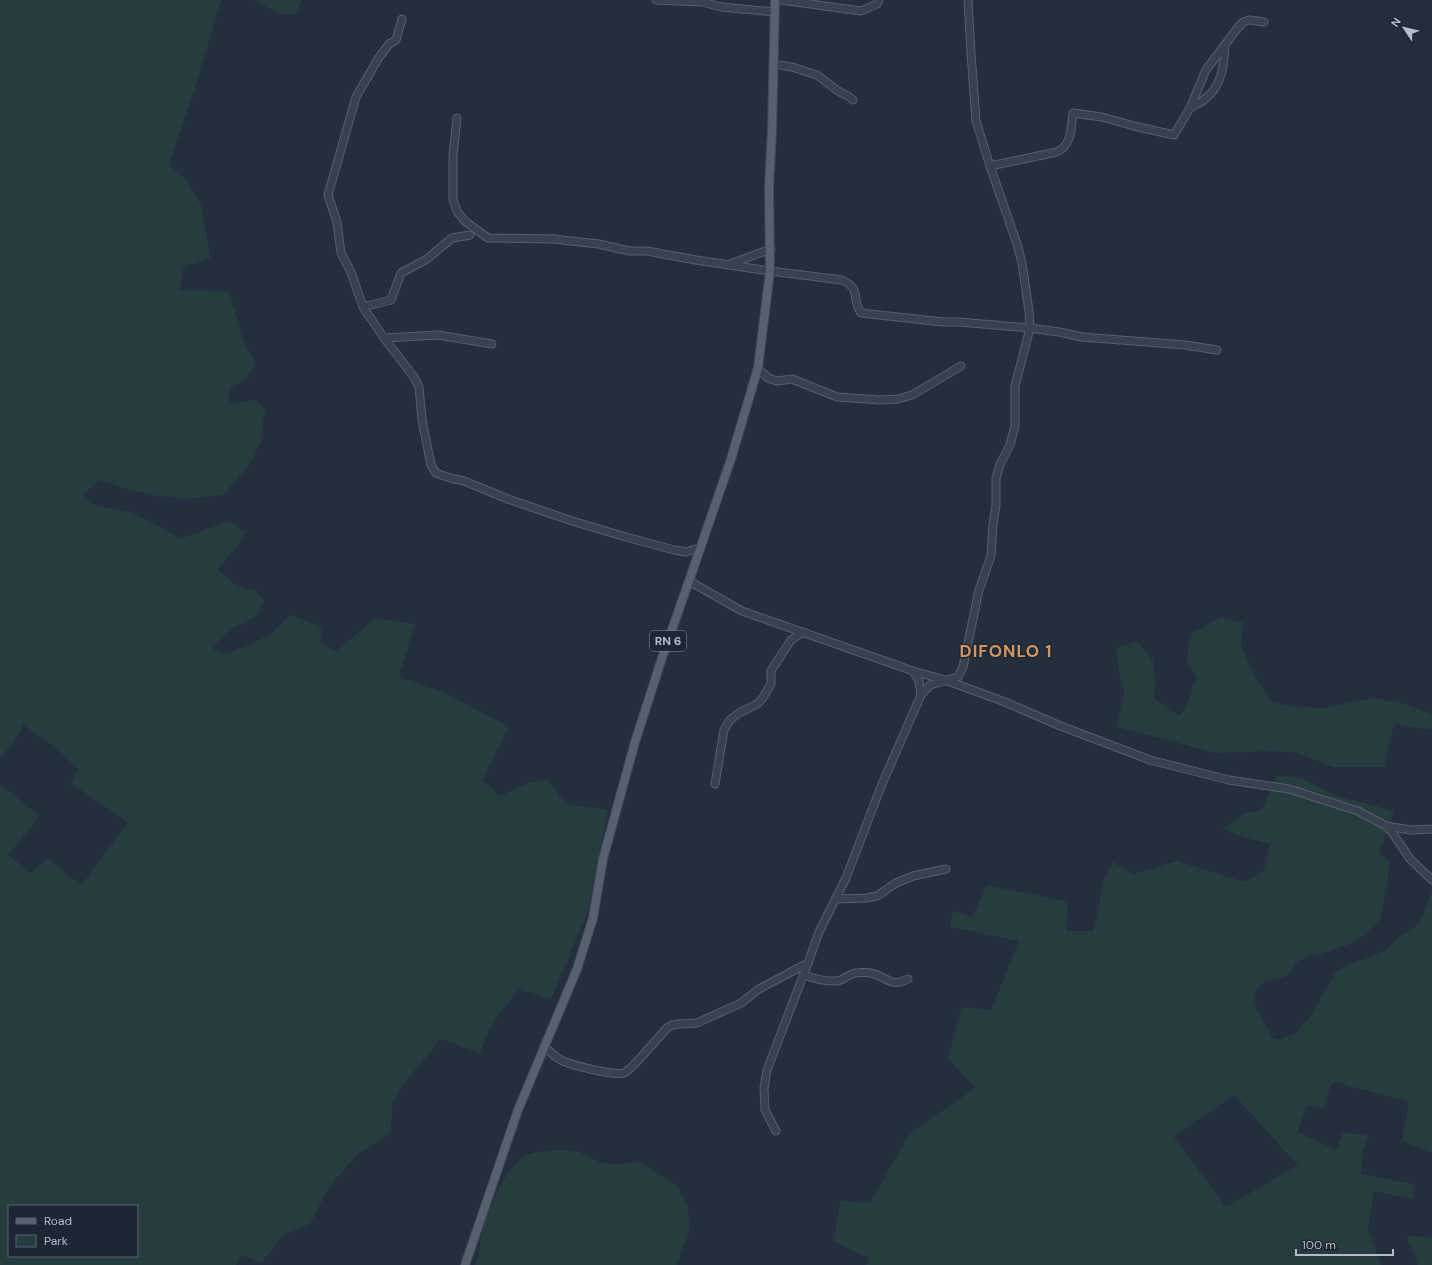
<svg xmlns="http://www.w3.org/2000/svg" width="1432" height="1265" viewBox="0 0 1432 1265" font-family="'DM Sans',sans-serif">
<style>
.green{fill:#263c3f;fill-rule:evenodd}
.lines{fill:none;stroke-linecap:round;stroke-linejoin:round}
.minor-casing{stroke:#565f6c;stroke-width:9}
.major-casing{stroke:#414a57;stroke-width:10}
.minor{stroke:#38414e;stroke-width:7}
.major{stroke:#56606e;stroke-width:8}
.labels{text-anchor:middle;stroke-width:3;stroke-linejoin:round;paint-order:stroke}
.shield{fill:#1d2633;stroke:#878f9c;stroke-width:1}
.shield-label{font-size:12px;font-weight:bold;fill:#b4bcc9}
.district-label{font-size:17px;font-weight:bold;letter-spacing:1px;fill:#d59563;stroke:#1d2633}
</style>
<rect width="100%" height="100%" fill="#242f3e"/>
<g class="green">
<path d="M0,0h221l-27,92 -25,73 17,14 15,26 3,18 7,35 -28,9 -3,23 49,1 15,52 12,20 -8,14 -18,13 -2,14 27,-4 10,9 -4,32 -8,17 -8,12 -21,24 -35,5 -31,-3 -31,-7 -27,-9 -18,15 13,10 35,7 32,16 18,11 49,-18 16,11 -8,15 -19,22 17,16 21,6 8,9 -6,15 -26,14 -21,19 16,6 43,-19 20,-20 32,12 -2,15 17,9 38,-33 40,6 -16,53 44,15 66,35 -26,53 17,16 27,-13 21,-4 18,25 42,6 -20,101 -37,88 -33,-10 -29,40 -9,24 -39,-14 -35,42 -13,20 -3,33 -30,18 -21,23 -14,19 -15,30 -26,10 -23,29 -19,-8 -6,10h-236v-481l40,32 -32,39 23,18 17,-15 33,28 47,-64 -58,-39 9,-14 -32,-28 -24,-16 -7,14 -16,20zM9,1206h128v50h-128z"/>
<polygon points="255,0 301,0 297,14 279,14"/>
<polygon points="1221,617 1243,623 1241,644 1253,673 1271,702 1289,706 1325,708 1373,698 1402,703 1432,714 1432,730 1394,724 1384,767 1333,767 1298,753 1275,751 1216,753 1117,727 1124,691 1120,676 1116,648 1137,641 1153,661 1155,679 1154,698 1180,716 1189,700 1196,677 1186,661 1191,634"/>
<path d="M1276,776l25,2 37,19 31,7 25,8 -15,40 11,11 -3,23 -7,35 -25,21 -35,12 -11,1 -11,7 -11,14 -23,6 -5,4 -3,5 -2,12 17,32 4,4h6l15,-6 16,-19 23,-41 14,-9 34,-12 16,-15 20,-13 13,-33v261l-13,-4 -17,-8 7,-38 -74,-20 -5,5 -6,21 -17,-3 -9,27 39,18 6,-18 26,4 -6,13 -2,25 53,10 -2,15 -38,-8 -6,37 13,37h-515l3,-7 -36,-17 8,-40 29,2 39,-69 66,-46 -27,-30 14,-51 29,3 28,-69 -69,-14 3,-16 19,6 15,-32 81,17 -2,29h28l10,-51 9,-18 21,12 43,-13 67,21 20,-11 6,-27 -26,-7 -21,-8 22,-16 17,-3zM1234,1095l64,70 -72,42 -52,-70z"/>
<path d="M552,1150h13l13,1 23,12 14,1 26,-2 10,8 23,13 7,10 6,13 3,25 -10,24 -3,10h-202c6,-9 4,-20 6,-30 5,-22 24,-68 44,-79 7,-4 19,-4 27,-6z"/>
<polygon points="1407,1235 1432,1238 1432,1265 1418,1265"/>
</g>
<g class="lines">
<g class="minor-casing">
<g id="minor">
<polyline points="656,0 702,2 721,7 775,12"/>
<polyline points="781,0 861,11 877,4 879,0"/>
<polyline points="773,64 792,67 817,75 838,91 848,96 853,100"/>
<path d="M1190,108c5,-3 12,-6 16,-10 16,-12 18,-34 19,-52"/>
<path d="M457,118l-4,38v44l5,13 8,9 22,16 66,1 25,3 20,2 30,7h18l49,9 74,11 72,9c20,9 9,19 19,33l82,9h16l71,6 29,4 23,5 103,8 32,5"/>
<path d="M990,166l67,-14c15,-7 14,-24 16,-39l29,4 32,9 40,9 16,-27 16,-38 30,-40 7,-8 6,-2 15,2"/>
<polyline points="730,264 771,249"/>
<polyline points="363,307 351,272 341,253 337,222 328,195 356,97 378,59 389,44 396,40 402,19"/>
<polyline points="384,338 363,307 391,300 401,273 427,259 452,238 470,235"/>
<polyline points="492,344 438,335 384,338 414,377 419,387 422,420 431,465 436,473 450,478 464,481 508,499 572,521 626,537 674,550 686,552 699,548"/>
<polyline points="758,368 768,378 777,381 792,379 837,397 881,400 898,399 912,395 961,366"/>
<polyline points="689,581 742,611 913,671 945,680 1005,702 1058,725 1150,760 1229,780 1289,789 1358,811 1386,826 1411,830 1432,829"/>
<polyline points="913,671 919,681 921,695"/>
<polyline points="715,784 724,730 730,720 739,713 757,704 762,699 771,684 771,671 774,666 791,640 800,634 806,633"/>
<polyline points="1386,826 1392,832 1410,859 1432,880"/>
<polyline points="837,899 866,898 877,896 896,883 913,876 946,869"/>
<path d="M803,975c10,3 22,7 33,6 6,0 9,-4 14,-6 5,-3 16,-3 21,-2 18,4 18,15 37,6"/>
<path d="M544,1046c5,5 11,11 17,14 9,5 53,16 63,13 9,-4 34,-36 43,-45l5,-3 7,-1 18,-1 44,-20 18,-14 49,-26 11,-31 27,-54 36,-94 39,-89 9,-10 28,-8 5,-10 16,-77 12,-34 2,-32 3,-19v-27l4,-14 10,-19 5,-19v-40l15,-58 -1,-17 -7,-48 -5,-19 -27,-78 -14,-45 -5,-68 -3,-53"/>
<polyline points="776,1131 765,1110 764,1088 767,1070 808,963"/>
</g>
</g>
<g class="major-casing">
<polyline id="major" points="465,1265 518,1110 577,969 593,918 603,859 635,742 662,658 689,581 731,459 758,368 770,271 769,187 772,131 775,0"/>
</g>
<use href="#minor" class="minor"/>
<use href="#major" class="major"/>
</g>
<g class="labels">
<rect class="shield" x="650" y="631" width="36" height="20" rx="3"/>
<g class="shield-label">
<text x="668" y="645">RN 6</text>
</g>
<g class="district-label">
<text x="1006" y="657">DIFONLO 1</text>
</g>
</g>
<rect x="8" y="1205" width="130" height="52" fill="#1d2633" stroke="#59626f"/>
<rect x="16" y="1218" width="20" height="6" fill="#56606e" stroke="#59626f"/>
<text x="44" y="1225" font-size="12" fill="#b4bcc9">Road</text>
<rect x="16" y="1235" width="20" height="12" fill="#263c3f" stroke="#59626f"/>
<text x="44" y="1245" font-size="12" fill="#b4bcc9">Park</text>
<g transform="translate(1404 28) rotate(305)" stroke="#1d2633" stroke-width="3" paint-order="stroke">
<path d="M0-3L7 15L0 10L-7 15Z" fill="#b4bcc9"/>
<text y="-6" font-size="11" font-weight="bold" text-anchor="middle" fill="#b4bcc9">N</text>
</g>
<path d="M1296 1249v6h97v-6" fill="none" stroke="#b4bcc9" stroke-width="2"/>
<text x="1302" y="1249" font-size="12" fill="#b4bcc9" stroke="#1d2633" stroke-width="3" paint-order="stroke">100 m</text>
</svg>
